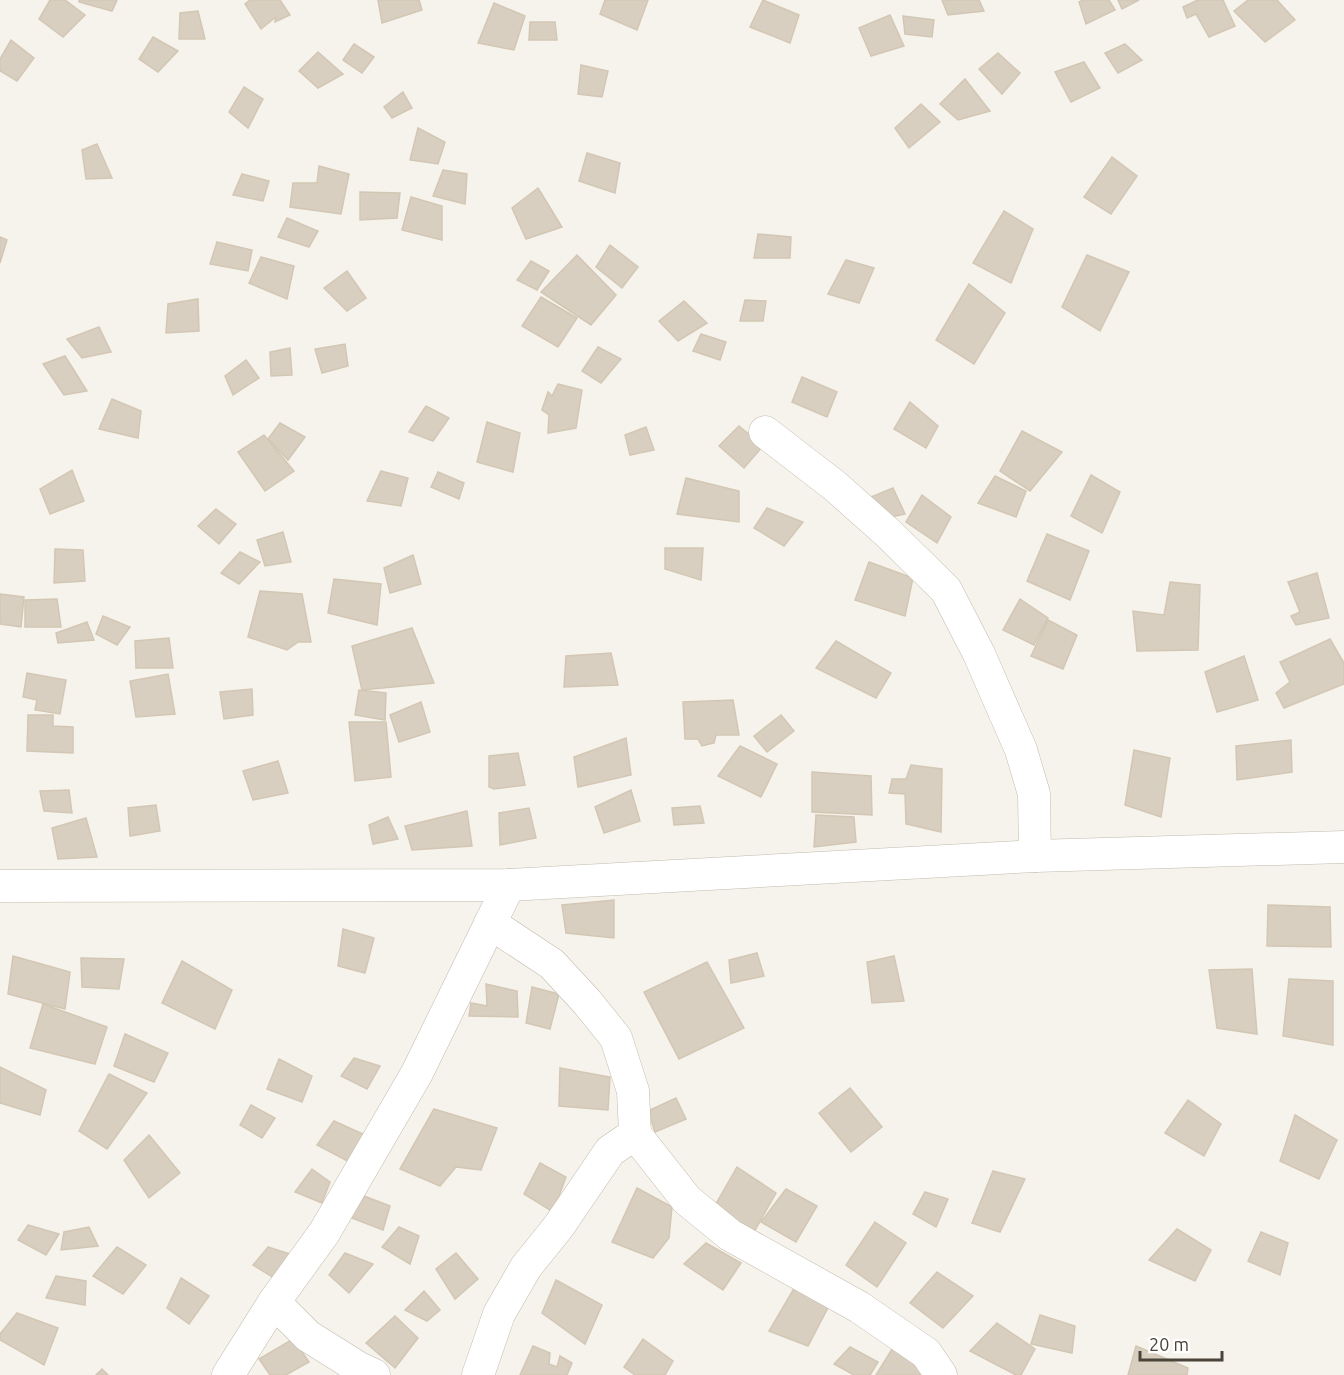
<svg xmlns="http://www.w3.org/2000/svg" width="1344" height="1375" viewBox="0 0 1344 1375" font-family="Ubuntu,sans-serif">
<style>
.building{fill:#d8cfc1;stroke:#d3c7b4;stroke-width:1.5}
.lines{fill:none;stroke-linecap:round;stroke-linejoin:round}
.street-casing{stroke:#c2bbae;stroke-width:33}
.street{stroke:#fff;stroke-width:32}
</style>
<rect width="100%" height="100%" fill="#f6f3ec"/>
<g class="building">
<polygon points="50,0 65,0 85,15 63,37 39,19"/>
<polygon points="79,0 117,0 112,11 79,2"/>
<polygon points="250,0 280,0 290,15 275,22 276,17 261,29 245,4"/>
<polygon points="378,0 419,0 422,10 382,23"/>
<polygon points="605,0 648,0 637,30 600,14"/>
<polygon points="763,0 799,15 790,43 750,27"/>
<polygon points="942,0 979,0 984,11 948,15"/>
<polygon points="1083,0 1109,0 1115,10 1086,24 1079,2"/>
<polygon points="1118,0 1139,0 1122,9"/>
<polygon points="1198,0 1223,0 1235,26 1209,37 1196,14 1187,18 1183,7"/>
<polygon points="1248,0 1277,0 1295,20 1265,42 1234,11"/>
<polygon points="494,3 525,16 514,50 478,43"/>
<polygon points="198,11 205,39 179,39 180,13"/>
<polygon points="890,15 904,46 871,56 859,28"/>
<polygon points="903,16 934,20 932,37 905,34"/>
<polygon points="530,22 555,22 557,40 529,40"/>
<polygon points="153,37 178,51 158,72 139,59"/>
<polygon points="11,40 34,58 17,81 0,71 0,59"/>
<polygon points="354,44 374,57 362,73 343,60"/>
<polygon points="1125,44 1142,60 1118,73 1105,53"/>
<polygon points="318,52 343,74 318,88 299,71"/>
<polygon points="998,53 1020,73 1002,94 979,69"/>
<polygon points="1084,62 1100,88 1071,102 1055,72"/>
<polygon points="581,65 608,71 602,97 578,94"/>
<polygon points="965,79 990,111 958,120 940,104"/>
<polygon points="244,87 263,99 248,128 229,112"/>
<polygon points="403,92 412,108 392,118 384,107"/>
<polygon points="921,104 940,122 909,148 895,128"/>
<polygon points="418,128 445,142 438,164 410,160"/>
<polygon points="97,144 112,178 86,179 82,150"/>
<polygon points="587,153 620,163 615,193 579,181"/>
<polygon points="1112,157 1137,176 1111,214 1084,197"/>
<polygon points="319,166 349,174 341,214 290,207 293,183 317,183"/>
<polygon points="443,170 467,174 465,204 433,196"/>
<polygon points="242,174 269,181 263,201 233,195"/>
<polygon points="538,188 562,227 526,239 512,208"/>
<polygon points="360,192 400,193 397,218 360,220"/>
<polygon points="411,197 442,206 442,240 402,230"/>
<polygon points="1004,211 1033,229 1011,283 973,263"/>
<polygon points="287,218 318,231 309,247 278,237"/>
<polygon points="758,234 791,237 790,258 754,258"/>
<polygon points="0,237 7,240 0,263"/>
<polygon points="217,242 252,250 248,271 210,264"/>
<polygon points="610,245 638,267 622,288 596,267"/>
<polygon points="577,255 616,295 591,325 541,292"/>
<polygon points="1087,255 1129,272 1100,331 1062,307"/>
<polygon points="261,257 294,266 287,299 249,283"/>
<polygon points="846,260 874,268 859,303 828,294"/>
<polygon points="531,261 549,271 537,290 517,280"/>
<polygon points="347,271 366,298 347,311 324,288"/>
<polygon points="969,284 1005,313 974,364 936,340"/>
<polygon points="541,297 577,318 558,347 522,326"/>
<polygon points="198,299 199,331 166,333 168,304"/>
<polygon points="745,300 766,301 763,321 740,321"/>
<polygon points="684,301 707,323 678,341 659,321"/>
<polygon points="99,327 111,352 82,358 67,339"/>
<polygon points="701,334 726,342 720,360 693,351"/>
<polygon points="345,344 348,366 322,373 315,349"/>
<polygon points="598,347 621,359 601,383 582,371"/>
<polygon points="290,348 292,375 271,376 270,352"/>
<polygon points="65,356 87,391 64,395 43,364"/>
<polygon points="246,360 259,378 233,395 225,376"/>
<polygon points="802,377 837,392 827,417 792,402"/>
<polygon points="558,384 582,390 576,428 548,433 549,415 542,410 548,392 552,396"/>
<polygon points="112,399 141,411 138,438 99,429"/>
<polygon points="910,402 938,426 926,448 894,429"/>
<polygon points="426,406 449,418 433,441 409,432"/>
<polygon points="487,422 520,433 513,472 477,462"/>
<polygon points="280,423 305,437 288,460 268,439"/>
<polygon points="739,426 763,446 744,468 719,446"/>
<polygon points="646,427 654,450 630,455 625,435"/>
<polygon points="1022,431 1062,452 1030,491 1000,471"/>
<polygon points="264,435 294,471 265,491 238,452"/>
<polygon points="72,470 84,501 50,514 40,489"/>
<polygon points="381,471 408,478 401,506 367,501"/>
<polygon points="438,472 464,483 459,499 431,487"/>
<polygon points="1091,475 1120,492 1102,533 1071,516"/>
<polygon points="995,476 1026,491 1016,517 978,503"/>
<polygon points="686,478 739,491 739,522 677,514"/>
<polygon points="893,488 905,514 878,520 866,499"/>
<polygon points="922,495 951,517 937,543 906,522"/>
<polygon points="767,508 803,522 784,546 754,528"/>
<polygon points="216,509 236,524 219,544 198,526"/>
<polygon points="283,532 291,562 265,566 257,540"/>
<polygon points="1047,534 1089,551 1070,600 1027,581"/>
<polygon points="665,548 703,548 701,580 665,569"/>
<polygon points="55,549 83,550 85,581 54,583"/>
<polygon points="240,552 260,562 239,584 221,573"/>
<polygon points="413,555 421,584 390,593 384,568"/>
<polygon points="869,562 913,578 905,616 855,600"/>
<polygon points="1317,573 1329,618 1296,625 1291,616 1300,612 1288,582"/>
<polygon points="334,579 381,584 377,625 328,613"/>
<polygon points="1170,582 1200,585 1198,650 1137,651 1133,611 1164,615"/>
<polygon points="260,591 302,594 311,642 298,642 287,650 248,637"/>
<polygon points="0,594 24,597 21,627 0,624"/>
<polygon points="57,599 61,627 25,627 25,600"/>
<polygon points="1020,599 1048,618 1034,645 1003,630"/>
<polygon points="103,616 130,627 117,645 96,634"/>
<polygon points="1048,620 1077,635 1063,669 1031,656"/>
<polygon points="87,622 94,640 58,643 56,633"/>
<polygon points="412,628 434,683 362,690 352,646"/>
<polygon points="169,638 173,668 136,668 135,641"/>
<polygon points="1330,639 1344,663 1344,684 1284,708 1276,693 1290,682 1280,662"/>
<polygon points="836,641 891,673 876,698 816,668"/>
<polygon points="611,653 618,685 564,687 566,656"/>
<polygon points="1244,656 1258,700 1217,712 1205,672"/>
<polygon points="27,673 66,680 60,714 35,710 37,700 23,697"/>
<polygon points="168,674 175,714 136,717 130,681"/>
<polygon points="252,689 253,715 224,719 220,692"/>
<polygon points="359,690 386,693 385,720 355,715"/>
<polygon points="733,700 739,735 716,735 714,743 702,746 698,739 685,739 683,702"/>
<polygon points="421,702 430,732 399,742 390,715"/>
<polygon points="28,715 53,715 53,726 73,727 73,753 27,751"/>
<polygon points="781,715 794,731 767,752 754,736"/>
<polygon points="349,722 386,722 391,777 355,781"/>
<polygon points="626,738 631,775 578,787 574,757"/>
<polygon points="1291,740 1292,772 1237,780 1236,746"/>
<polygon points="740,746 777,764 761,797 718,776"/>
<polygon points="1134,750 1170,758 1161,817 1125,805"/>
<polygon points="518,753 525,785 494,789 489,787 489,756"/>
<polygon points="278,761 288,793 253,800 243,771"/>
<polygon points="911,765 942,769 941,832 906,824 905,794 889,793 892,779 906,779"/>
<polygon points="812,772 871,776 872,815 812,812"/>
<polygon points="69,790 72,813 44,811 40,791"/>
<polygon points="631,790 640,821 604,833 595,807"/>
<polygon points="156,805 160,831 130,836 128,808"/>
<polygon points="700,806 704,823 674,825 672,808"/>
<polygon points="529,808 536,838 500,845 499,813"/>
<polygon points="467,811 472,846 412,850 405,826"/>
<polygon points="816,815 854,817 856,842 814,847"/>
<polygon points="388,817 398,839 373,844 369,825"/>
<polygon points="86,818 97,857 58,859 52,828"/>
<polygon points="614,900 614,938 566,933 562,905"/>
<polygon points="1268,905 1330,907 1331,947 1267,946"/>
<polygon points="343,929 374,938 365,973 338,966"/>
<polygon points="757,953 764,976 731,983 729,960"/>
<polygon points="13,956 70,972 65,1009 8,994"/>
<polygon points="894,956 904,1001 872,1003 867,962"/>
<polygon points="81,958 124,959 119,989 82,987"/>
<polygon points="182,961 232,990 215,1029 162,1003"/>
<polygon points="707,962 744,1028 679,1059 644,992"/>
<polygon points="1252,969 1257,1034 1217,1028 1209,970"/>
<polygon points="1289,979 1333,981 1333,1045 1283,1036"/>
<polygon points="486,984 517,991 518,1017 469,1016 471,1003 487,1006"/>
<polygon points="532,987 559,994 550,1029 526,1023"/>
<polygon points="43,1004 107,1027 95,1064 30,1048"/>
<polygon points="125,1034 168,1053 154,1082 114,1066"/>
<polygon points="354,1058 380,1066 367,1089 341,1076"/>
<polygon points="279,1059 312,1076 302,1102 267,1089"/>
<polygon points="0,1067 46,1090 40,1115 0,1103"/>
<polygon points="560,1068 610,1077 608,1110 559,1106"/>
<polygon points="109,1074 147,1093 107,1149 79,1131"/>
<polygon points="850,1088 882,1127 851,1152 819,1113"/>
<polygon points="676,1098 686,1119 655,1132 648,1111"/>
<polygon points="1188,1100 1221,1124 1204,1156 1165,1133"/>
<polygon points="251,1105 275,1118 262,1138 240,1125"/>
<polygon points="434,1109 497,1128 481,1170 456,1167 440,1186 400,1169"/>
<polygon points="1295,1115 1337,1140 1319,1179 1280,1161"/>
<polygon points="334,1121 372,1138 357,1166 317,1145"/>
<polygon points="149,1135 180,1173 149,1198 124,1160"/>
<polygon points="540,1163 566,1177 553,1212 524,1194"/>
<polygon points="737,1167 776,1193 754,1232 713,1209"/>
<polygon points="312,1169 330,1182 322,1203 295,1192"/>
<polygon points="993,1171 1025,1179 1000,1232 972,1223"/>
<polygon points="637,1188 672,1207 669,1238 653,1258 612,1242"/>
<polygon points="786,1189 817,1206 796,1242 761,1222"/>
<polygon points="925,1192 948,1199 936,1227 913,1214"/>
<polygon points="364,1196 390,1206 383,1230 349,1217"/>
<polygon points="875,1222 906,1243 877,1287 846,1265"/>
<polygon points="28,1225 59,1234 46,1255 18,1240"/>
<polygon points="89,1227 98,1246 61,1250 64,1232"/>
<polygon points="399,1227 419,1236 410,1264 382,1247"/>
<polygon points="1177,1229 1211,1250 1195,1281 1149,1260"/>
<polygon points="1261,1232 1288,1243 1280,1275 1248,1261"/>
<polygon points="706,1243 741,1263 723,1290 684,1264"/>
<polygon points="117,1247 146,1265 123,1294 93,1276"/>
<polygon points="268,1247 296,1256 282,1283 253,1265"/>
<polygon points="345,1253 373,1264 349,1293 329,1275"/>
<polygon points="456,1253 478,1279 455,1299 436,1269"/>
<polygon points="937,1272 973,1296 943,1328 910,1303"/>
<polygon points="56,1276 86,1281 85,1305 46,1298"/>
<polygon points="181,1278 209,1296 189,1324 167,1308"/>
<polygon points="800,1278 831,1302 808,1346 769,1331"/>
<polygon points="556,1280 602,1305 585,1344 542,1313"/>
<polygon points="424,1291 440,1310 427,1321 405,1310"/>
<polygon points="17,1313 58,1328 44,1365 0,1340 0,1334"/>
<polygon points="1040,1315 1075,1326 1072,1353 1031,1344"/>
<polygon points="395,1316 418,1338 395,1368 366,1343"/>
<polygon points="997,1323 1035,1349 1021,1375 1016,1375 970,1351"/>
<polygon points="293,1339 309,1362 286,1375 270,1375 259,1359"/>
<polygon points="643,1339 673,1361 665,1375 635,1375 624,1367"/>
<polygon points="533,1346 550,1353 549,1364 557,1367 560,1356 572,1363 567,1375 520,1375"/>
<polygon points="894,1346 928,1375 876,1375"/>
<polygon points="1136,1346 1188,1368 1187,1375 1128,1375"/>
<polygon points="850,1347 878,1362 870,1375 854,1375 834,1364"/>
<polygon points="102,1369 108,1375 96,1375"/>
</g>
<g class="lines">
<g class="street-casing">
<g id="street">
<polyline points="765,432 835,486 889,534 946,590 979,654 1021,750 1034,794 1035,856"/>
<polyline points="0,886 509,885 1035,856 1344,847"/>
<polyline points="635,1134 687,1200 730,1235 859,1307 926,1353 941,1375"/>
<polyline points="274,1302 308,1336 359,1368 374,1375"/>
<polyline points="228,1375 274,1302 324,1233 417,1073 509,885"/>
<polyline points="478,1375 499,1314 526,1267 559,1226 610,1151 635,1134 633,1091 616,1038 587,1002 552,964 490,923"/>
</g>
</g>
<use href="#street" class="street"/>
</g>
<path d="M1140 1351v9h82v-9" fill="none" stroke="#4b4439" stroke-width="3"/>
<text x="1149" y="1351" font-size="18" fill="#4b4439" stroke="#ffffff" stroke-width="4.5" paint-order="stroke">20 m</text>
</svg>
